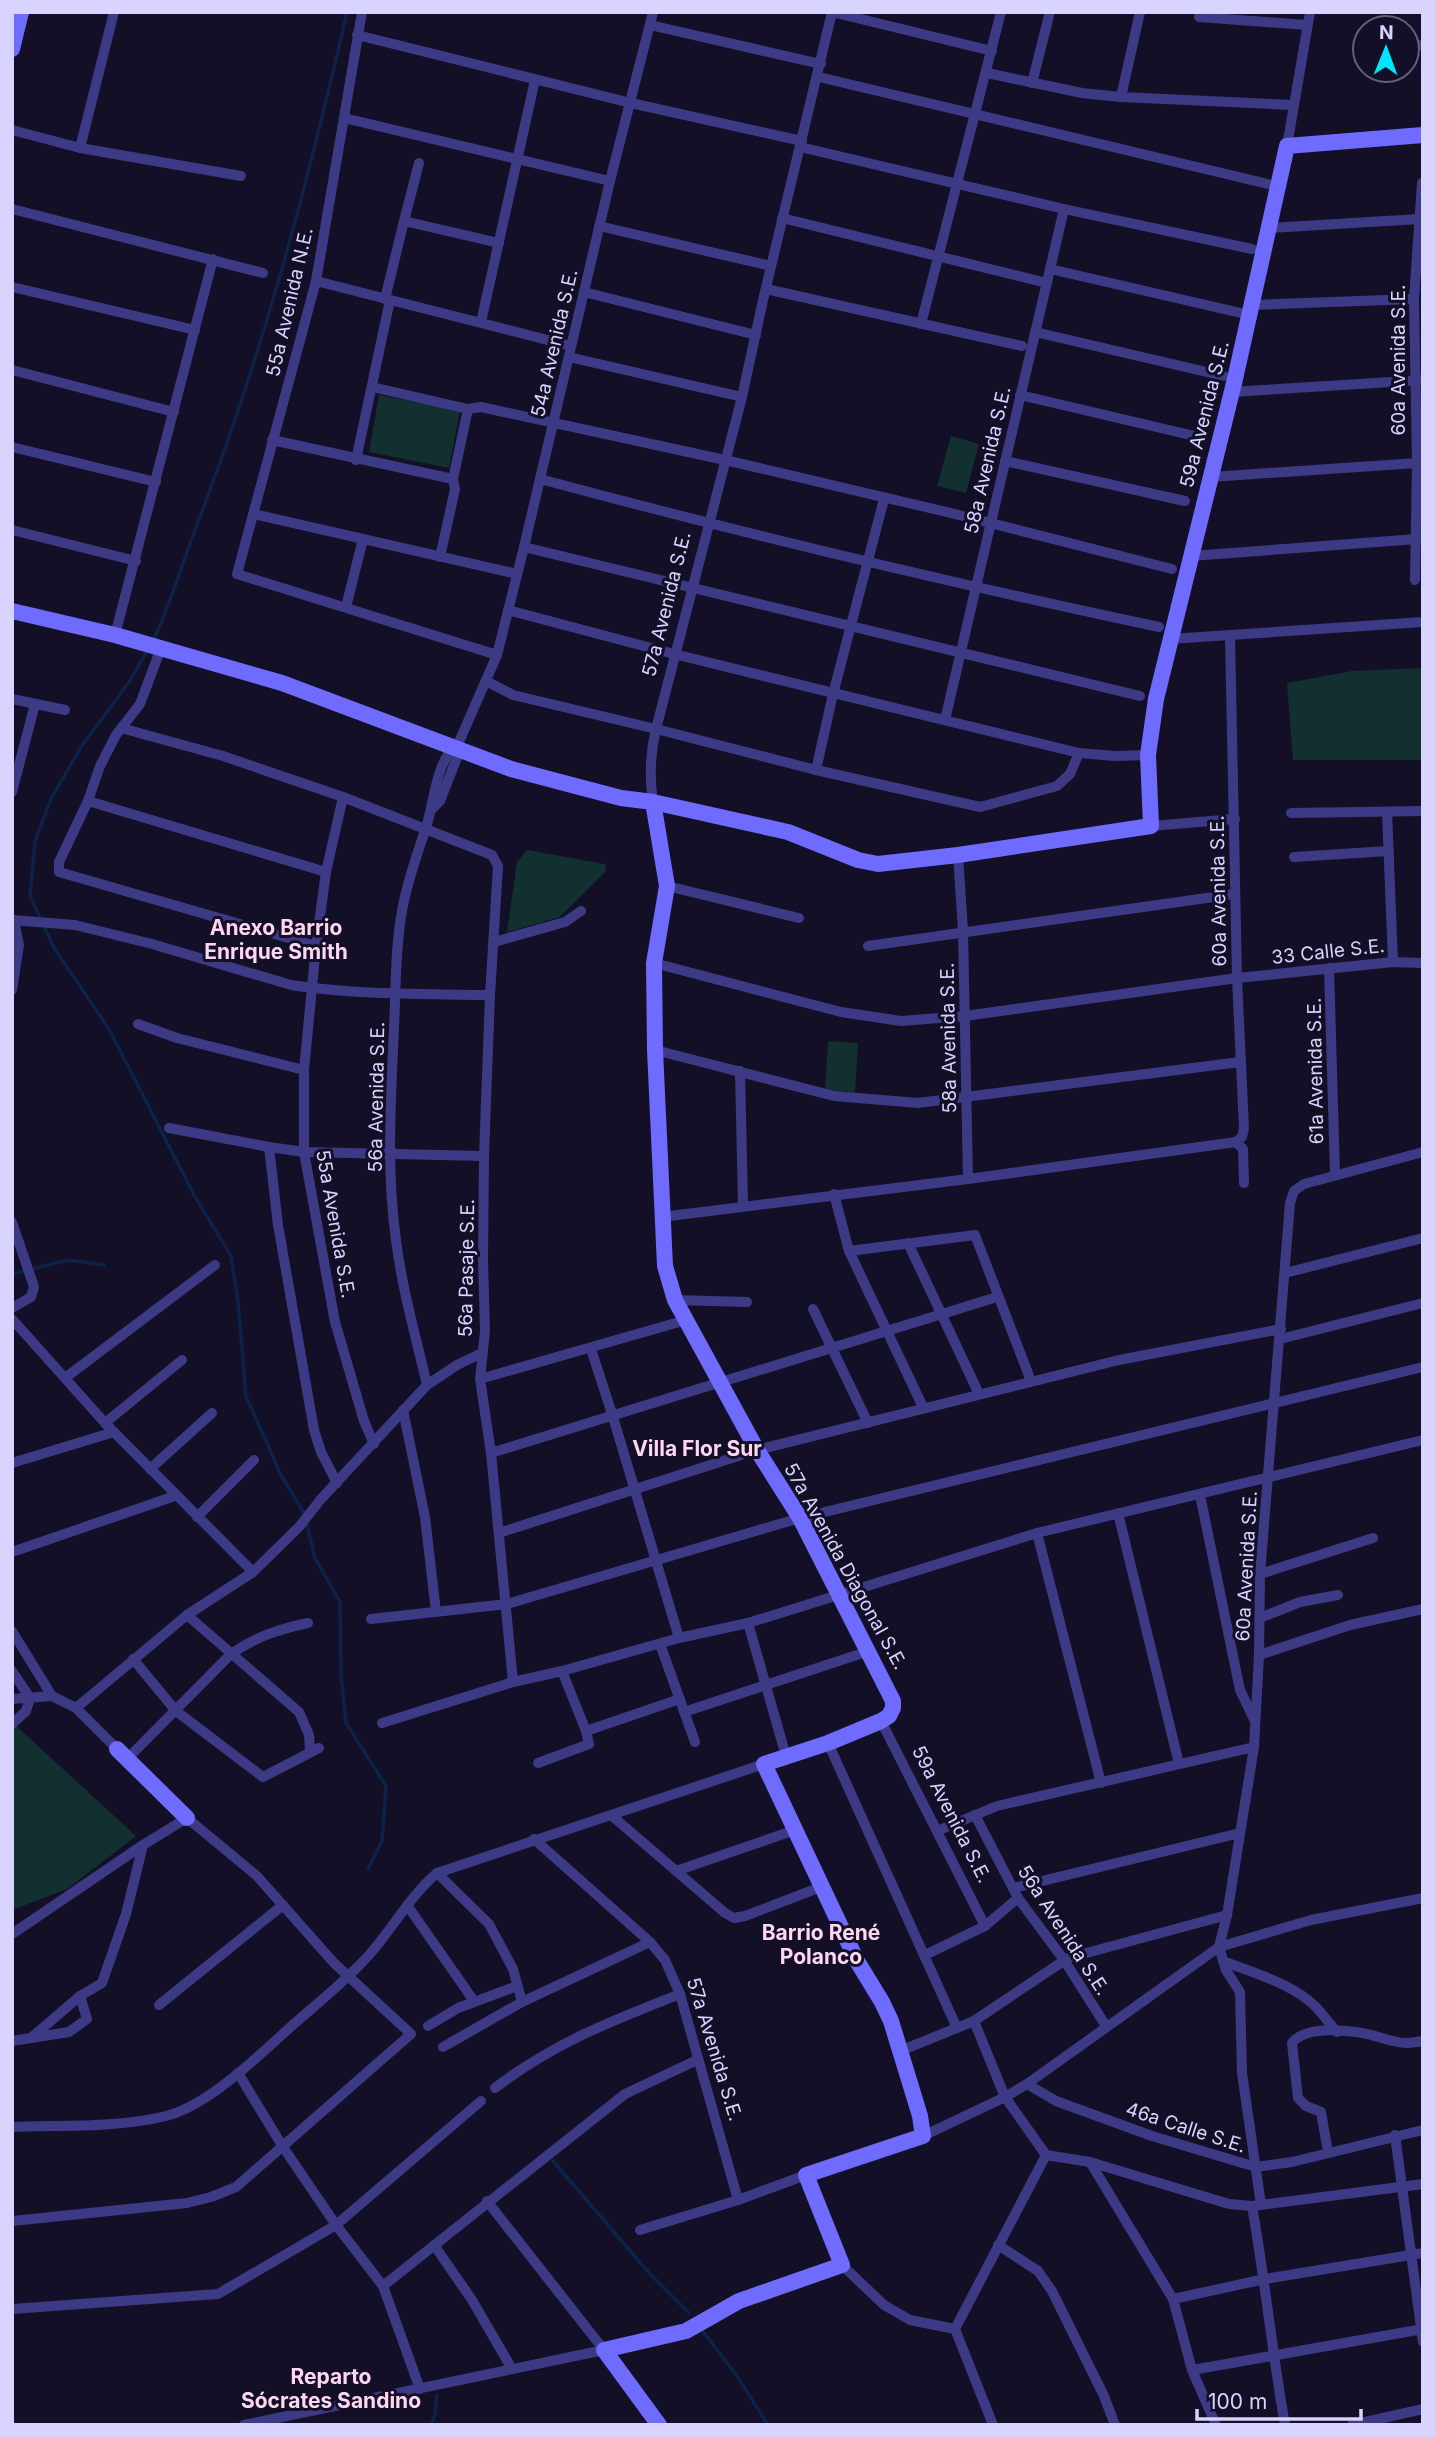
<svg xmlns="http://www.w3.org/2000/svg" width="1435" height="2437" viewBox="0 0 1435 2437" font-family="Inter,sans-serif">
<style>
.green{fill:#12302f}
.lines{fill:none;stroke-linecap:round;stroke-linejoin:round}
.stream{stroke:#0c2248;stroke-width:3.5}
.street{stroke:#3d3a85;stroke-width:10}
.secondary{stroke:#6f6bff;stroke-width:16}
.labels{text-anchor:middle;stroke-width:6;stroke-linejoin:round;paint-order:stroke}
.street-label{font-size:19px;fill:#d9d4ff;stroke:#130f26}
.neighbourhood-label{font-size:21px;font-weight:bold;fill:#ffd6f0;stroke:#130f26}
</style>
<rect width="100%" height="100%" fill="#130f26"/>
<g class="green">
<polygon points="379,395 460,411 449,468 369,452"/>
<polygon points="951,436 979,444 966,493 937,486"/>
<polygon points="1423,668 1423,760 1293,760 1287,683 1352,671"/>
<polygon points="527,850 605,864 606,871 560,917 507,932 517,862"/>
<polygon points="828,1041 858,1043 855,1092 825,1090"/>
<polygon points="14,1724 136,1836 67,1889 12,1910 12,1726"/>
</g>
<g class="lines">
<g class="stream">
<path d="M153,641c17,-36 29,-76 43,-114 65,-167 111,-340 151,-515"/>
<polyline points="149,648 129,682 81,747 51,799 35,841 30,896 54,948 109,1029 194,1195 231,1256 238,1301 246,1396 281,1475 304,1513 315,1558 340,1602 341,1674 346,1723 386,1786 382,1841 368,1869"/>
<polyline points="12,1274 68,1260 104,1265"/>
<polyline points="553,2161 650,2274 689,2313"/>
<polyline points="701,2329 737,2376 768,2425"/>
<polyline points="431,2425 435,2415 437,2395"/>
</g>
<g class="street">
<polyline points="362,12 316,281 237,574 497,655"/>
<polyline points="832,12 992,51"/>
<polyline points="1199,17 1307,25"/>
<polyline points="650,25 821,64"/>
<polyline points="357,35 631,103 802,141"/>
<polyline points="1407,46 1423,45"/>
<polyline points="987,73 1082,93 1121,97 1293,105"/>
<polyline points="819,77 1268,184"/>
<polyline points="1032,83 1050,12"/>
<polyline points="1121,97 1140,12"/>
<polyline points="344,118 610,181"/>
<polyline points="12,130 80,148 241,176"/>
<polyline points="1287,146 1310,12"/>
<polyline points="800,147 1064,209 1252,249"/>
<polyline points="80,148 114,12"/>
<polyline points="12,209 263,273"/>
<polyline points="782,218 1047,283"/>
<polyline points="404,221 419,163"/>
<polyline points="599,226 771,266"/>
<polyline points="1270,228 1419,219"/>
<polyline points="1050,269 1241,313"/>
<polyline points="316,281 571,346"/>
<polyline points="12,287 195,330"/>
<polyline points="766,289 1022,346"/>
<polyline points="584,292 756,335"/>
<polyline points="385,299 404,221 499,243"/>
<polyline points="1253,305 1414,299"/>
<polyline points="481,322 535,80"/>
<polyline points="921,324 1001,12"/>
<polyline points="1035,332 1224,376"/>
<polyline points="569,357 742,397"/>
<polyline points="12,370 174,412"/>
<polyline points="372,387 468,409 481,407 725,460 951,513 1172,569"/>
<polyline points="1232,392 1423,380"/>
<polyline points="1020,395 1203,438"/>
<polyline points="272,440 453,479"/>
<polyline points="12,447 156,482"/>
<polyline points="356,460 390,300"/>
<polyline points="1005,461 1185,501"/>
<polyline points="1211,477 1417,463"/>
<path d="M540,479c205,55 411,104 619,148"/>
<polyline points="254,514 517,574"/>
<polyline points="12,530 136,561"/>
<polyline points="524,547 1140,696"/>
<polyline points="1191,556 1417,539"/>
<polyline points="440,557 455,489 453,479 468,409"/>
<polyline points="1415,580 1417,463 1414,299 1422,183"/>
<polyline points="346,607 363,539"/>
<polyline points="508,610 674,654 1079,753 1115,756 1148,755"/>
<polyline points="115,635 213,259"/>
<polyline points="1230,636 1237,978 1244,1128 1242,1137 1236,1142"/>
<polyline points="1170,639 1423,622"/>
<polyline points="161,648 140,704 116,735 100,766 88,801 59,862 59,872 316,946"/>
<polyline points="486,681 513,695 656,729 816,770 980,807 1057,786 1070,774 1079,753"/>
<polyline points="12,699 65,710"/>
<polyline points="945,720 1064,209"/>
<polyline points="121,728 223,756 343,797 492,855 498,866 490,995 484,1156 483,1260 485,1331 480,1379 491,1453 513,1682"/>
<polyline points="816,770 833,694 884,499"/>
<polyline points="12,792 35,704"/>
<polyline points="343,797 326,872 316,946 304,1070 304,1152 335,1322 364,1421 374,1444"/>
<polyline points="88,801 326,872"/>
<path d="M653,802c-4,-26 -3,-48 3,-73l86,-332 21,-97 69,-288"/>
<polyline points="431,810 440,801 460,750 459,743"/>
<polyline points="1387,812 1393,962"/>
<polyline points="1291,813 1423,811"/>
<polyline points="1151,826 1235,819"/>
<polyline points="958,855 963,931 968,1179"/>
<polyline points="1294,857 1389,851"/>
<polyline points="667,886 799,918"/>
<path d="M12,920l63,5 77,19 139,41c66,10 132,9 199,10"/>
<polyline points="494,942 565,922 581,911"/>
<polyline points="868,946 1235,894"/>
<polyline points="654,963 841,1012 901,1021 965,1016 1237,978 1393,962 1423,963"/>
<polyline points="1329,968 1335,1174"/>
<polyline points="12,990 19,945 14,920"/>
<polyline points="138,1024 177,1038 304,1070"/>
<polyline points="655,1050 834,1096 918,1103 1240,1062"/>
<polyline points="740,1071 743,1205"/>
<polyline points="169,1128 269,1147 304,1152 484,1156"/>
<polyline points="1236,1142 1243,1149 1244,1183"/>
<polyline points="269,1147 278,1225 314,1430 321,1452 337,1483"/>
<polyline points="834,1194 849,1251 923,1407"/>
<polyline points="662,1217 968,1179 1236,1142"/>
<polyline points="12,1222 34,1287 31,1297 12,1308"/>
<polyline points="908,1243 979,1394"/>
<polyline points="849,1251 975,1235 1031,1381"/>
<polyline points="1285,1273 1423,1238"/>
<polyline points="675,1300 747,1302"/>
<polyline points="813,1309 868,1423"/>
<polyline points="12,1319 105,1423 253,1572"/>
<polyline points="1280,1339 1423,1303"/>
<polyline points="591,1349 613,1417 679,1638"/>
<polyline points="65,1378 215,1265"/>
<polyline points="480,1379 686,1320"/>
<path d="M427,1385c-11,-48 -25,-96 -31,-145 -10,-71 -5,-142 -2,-213 2,-38 1,-78 8,-116 5,-30 16,-58 25,-87 8,-26 9,-64 32,-82l38,-87 27,-108 86,-366 43,-169"/>
<polyline points="403,1410 425,1517 436,1612"/>
<polyline points="105,1423 182,1360"/>
<polyline points="491,1453 997,1297"/>
<polyline points="12,1463 114,1432"/>
<polyline points="150,1469 212,1413"/>
<polyline points="1200,1495 1240,1690 1254,1719"/>
<polyline points="1118,1513 1179,1764"/>
<polyline points="197,1517 254,1460"/>
<polyline points="499,1533 757,1450 1119,1360 1281,1329"/>
<polyline points="1037,1533 1101,1783"/>
<polyline points="12,1552 175,1496"/>
<polyline points="1260,1574 1373,1538"/>
<polyline points="187,1615 299,1712 309,1735 310,1752"/>
<polyline points="1260,1618 1300,1602 1338,1595"/>
<polyline points="371,1619 507,1604 800,1518 1423,1367"/>
<polyline points="748,1623 786,1756"/>
<polyline points="12,1631 52,1696"/>
<polyline points="660,1644 695,1742"/>
<polyline points="1259,1655 1350,1625 1423,1609"/>
<polyline points="133,1659 176,1711 263,1777 319,1748"/>
<polyline points="12,1671 30,1698 26,1711 12,1724"/>
<polyline points="12,1699 52,1696 76,1708 117,1749"/>
<polyline points="76,1708 187,1615 253,1572 299,1527 321,1499 427,1385 457,1365 482,1353"/>
<polyline points="684,1712 869,1651"/>
<polyline points="881,1721 985,1926"/>
<polyline points="382,1723 513,1682 562,1671 679,1638 748,1623 1037,1533 1423,1440"/>
<polyline points="586,1731 680,1699"/>
<polyline points="828,1743 957,2028"/>
<path d="M127,1759l104,-105c24,-17 48,-25 77,-31"/>
<polyline points="538,1763 589,1744 586,1731 562,1671"/>
<polyline points="611,1815 725,1913 734,1918 745,1916 821,1887"/>
<polyline points="975,1815 1018,1898 1064,1960 1106,2026"/>
<polyline points="937,1831 997,1806 1254,1747"/>
<polyline points="534,1839 650,1942 665,1960 680,1994 738,2200"/>
<polyline points="676,1871 795,1830"/>
<polyline points="437,1873 489,1924 513,1969 522,2002"/>
<polyline points="1013,1888 1240,1833"/>
<polyline points="407,1905 474,2001"/>
<polyline points="12,1934 143,1845 187,1818 257,1876 334,1963 411,2034 236,2187 211,2197 187,2203 12,2221"/>
<polyline points="925,1955 985,1926 1018,1898"/>
<path d="M1223,1961c30,12 69,22 93,46 7,8 14,17 21,25"/>
<polyline points="159,2005 283,1905"/>
<polyline points="974,2021 1005,2097 1046,2155 1090,2162 1229,2204 1252,2206 1423,2184"/>
<polyline points="428,2026 458,2008 517,1986"/>
<polyline points="31,2038 69,2032 87,2019 80,1996"/>
<polyline points="12,2041 31,2038 80,1996 102,1983 126,1914 143,1845"/>
<polyline points="443,2047 522,2002 650,1942"/>
<polyline points="900,2051 974,2021 1068,1958 1227,1915"/>
<polyline points="238,2073 283,2147 336,2225 383,2286 420,2389"/>
<polyline points="1027,2084 1056,2101 1152,2136 1256,2167 1292,2162 1423,2130"/>
<path d="M495,2088c59,-45 116,-67 185,-94"/>
<path d="M12,2127c51,-2 105,1 154,-11 44,-11 95,-63 129,-93 25,-22 52,-43 74,-68 24,-27 41,-59 68,-82l327,-109"/>
<polyline points="1395,2135 1423,2342"/>
<polyline points="923,2136 1005,2097 1027,2084 1219,1947 1311,1920 1423,1898"/>
<path d="M1328,2152l-7,-40 -15,-6 -8,-8 -6,-55c13,-17 51,-13 70,-10 15,2 29,10 44,10 5,0 11,-1 17,-2"/>
<polyline points="1090,2162 1173,2299 1192,2370 1216,2425"/>
<polyline points="1261,2205 1242,2073 1240,1992 1226,1970 1219,1947 1227,1915 1254,1747 1259,1655 1260,1574 1290,1203 1294,1191 1304,1184 1423,1152"/>
<path d="M1252,2206c13,73 20,146 33,219"/>
<polyline points="640,2230 738,2200 806,2175"/>
<polyline points="434,2245 472,2300 512,2369"/>
<polyline points="998,2245 1038,2271 1052,2291 1104,2396 1115,2425"/>
<polyline points="842,2265 884,2305 910,2320 955,2329"/>
<polyline points="383,2286 625,2094 697,2060"/>
<polyline points="1173,2299 1265,2279 1423,2253"/>
<polyline points="12,2309 218,2294 336,2225 481,2101"/>
<polyline points="1192,2370 1423,2329"/>
<polyline points="244,2425 604,2350 487,2201"/>
<polyline points="993,2425 955,2329 1046,2155"/>
<polyline points="1352,2425 1423,2409"/>
</g>
<g class="secondary">
<polyline points="12,49 21,12"/>
<polyline points="12,611 115,635 282,683 511,769 621,798 653,802 788,832 858,860 878,864 958,855 1151,826 1148,755 1156,699 1235,379 1287,146 1423,135"/>
<polyline points="653,802 667,886 654,963 655,1050 665,1266 675,1300 757,1450 800,1518 893,1701 893,1708 889,1716 881,1721 828,1743 764,1764 857,1961 882,2002 891,2021 920,2116 923,2136 806,2175 842,2265 739,2301 686,2331 604,2350 659,2425"/>
<polyline points="117,1749 187,1818"/>
</g>
</g>
<g class="labels">
<g class="street-label">
<text transform="translate(289 302) rotate(-77)" y="7">55a Avenida N.E.</text>
<text transform="translate(554 343) rotate(-77)" y="7">54a Avenida S.E.</text>
<text transform="translate(1398 360) rotate(-90)" y="7">60a Avenida S.E.</text>
<text transform="translate(1204 414) rotate(-76)" y="7">59a Avenida S.E.</text>
<text transform="translate(987 460) rotate(-77)" y="7">58a Avenida S.E.</text>
<text transform="translate(666 604) rotate(-76)" y="7">57a Avenida S.E.</text>
<text transform="translate(1218 891) rotate(-91)" y="7">60a Avenida S.E.</text>
<text transform="translate(1328 951) rotate(-6)" y="7">33 Calle S.E.</text>
<text transform="translate(948 1038) rotate(-91)" y="7">58a Avenida S.E.</text>
<text transform="translate(1315 1071) rotate(-91)" y="7">61a Avenida S.E.</text>
<text transform="translate(376 1097) rotate(-89)" y="7">56a Avenida S.E.</text>
<text transform="translate(336 1224) rotate(80)" y="7">55a Avenida S.E.</text>
<text transform="translate(466 1268) rotate(-89)" y="7">56a Pasaje S.E.</text>
<text transform="translate(846 1566) rotate(61)" y="7">57a Avenida Diagonal S.E.</text>
<text transform="translate(1246 1566) rotate(-87)" y="7">60a Avenida S.E.</text>
<text transform="translate(952 1814) rotate(63)" y="7">59a Avenida S.E.</text>
<text transform="translate(1064 1930) rotate(57)" y="7">56a Avenida S.E.</text>
<text transform="translate(715 2049) rotate(73)" y="7">57a Avenida S.E.</text>
<text transform="translate(1186 2127) rotate(18)" y="7">46a Calle S.E.</text>
</g>
<g class="neighbourhood-label">
<text x="276" y="935">Anexo Barrio<tspan x="276" dy="24">Enrique Smith</tspan></text>
<text x="697" y="1456">Villa Flor Sur</text>
<text x="821" y="1940">Barrio René<tspan x="821" dy="24">Polanco</tspan></text>
<text x="331" y="2384">Reparto<tspan x="331" dy="24">Sócrates Sandino</tspan></text>
</g>
</g>
<rect width="1435" height="2437" fill="none" stroke="#d9d4ff" stroke-width="28"/>
<g transform="translate(1386 49) rotate(1)"><circle r="33" fill="#130f26" stroke="#625e7d" stroke-width="2"/>
<path d="M0-5L12 26L0 18L-12 26Z" fill="#00e5ff"/>
<text y="-10" font-size="19" font-weight="bold" text-anchor="middle" fill="#d9d4ff">N</text>
</g>
<path d="M1197 2409v10h164v-10" fill="none" stroke="#d9d4ff" stroke-width="3.5"/>
<text x="1208" y="2409" font-size="21" fill="#d9d4ff" stroke="#130f26" stroke-width="5" paint-order="stroke">100 m</text>
</svg>
